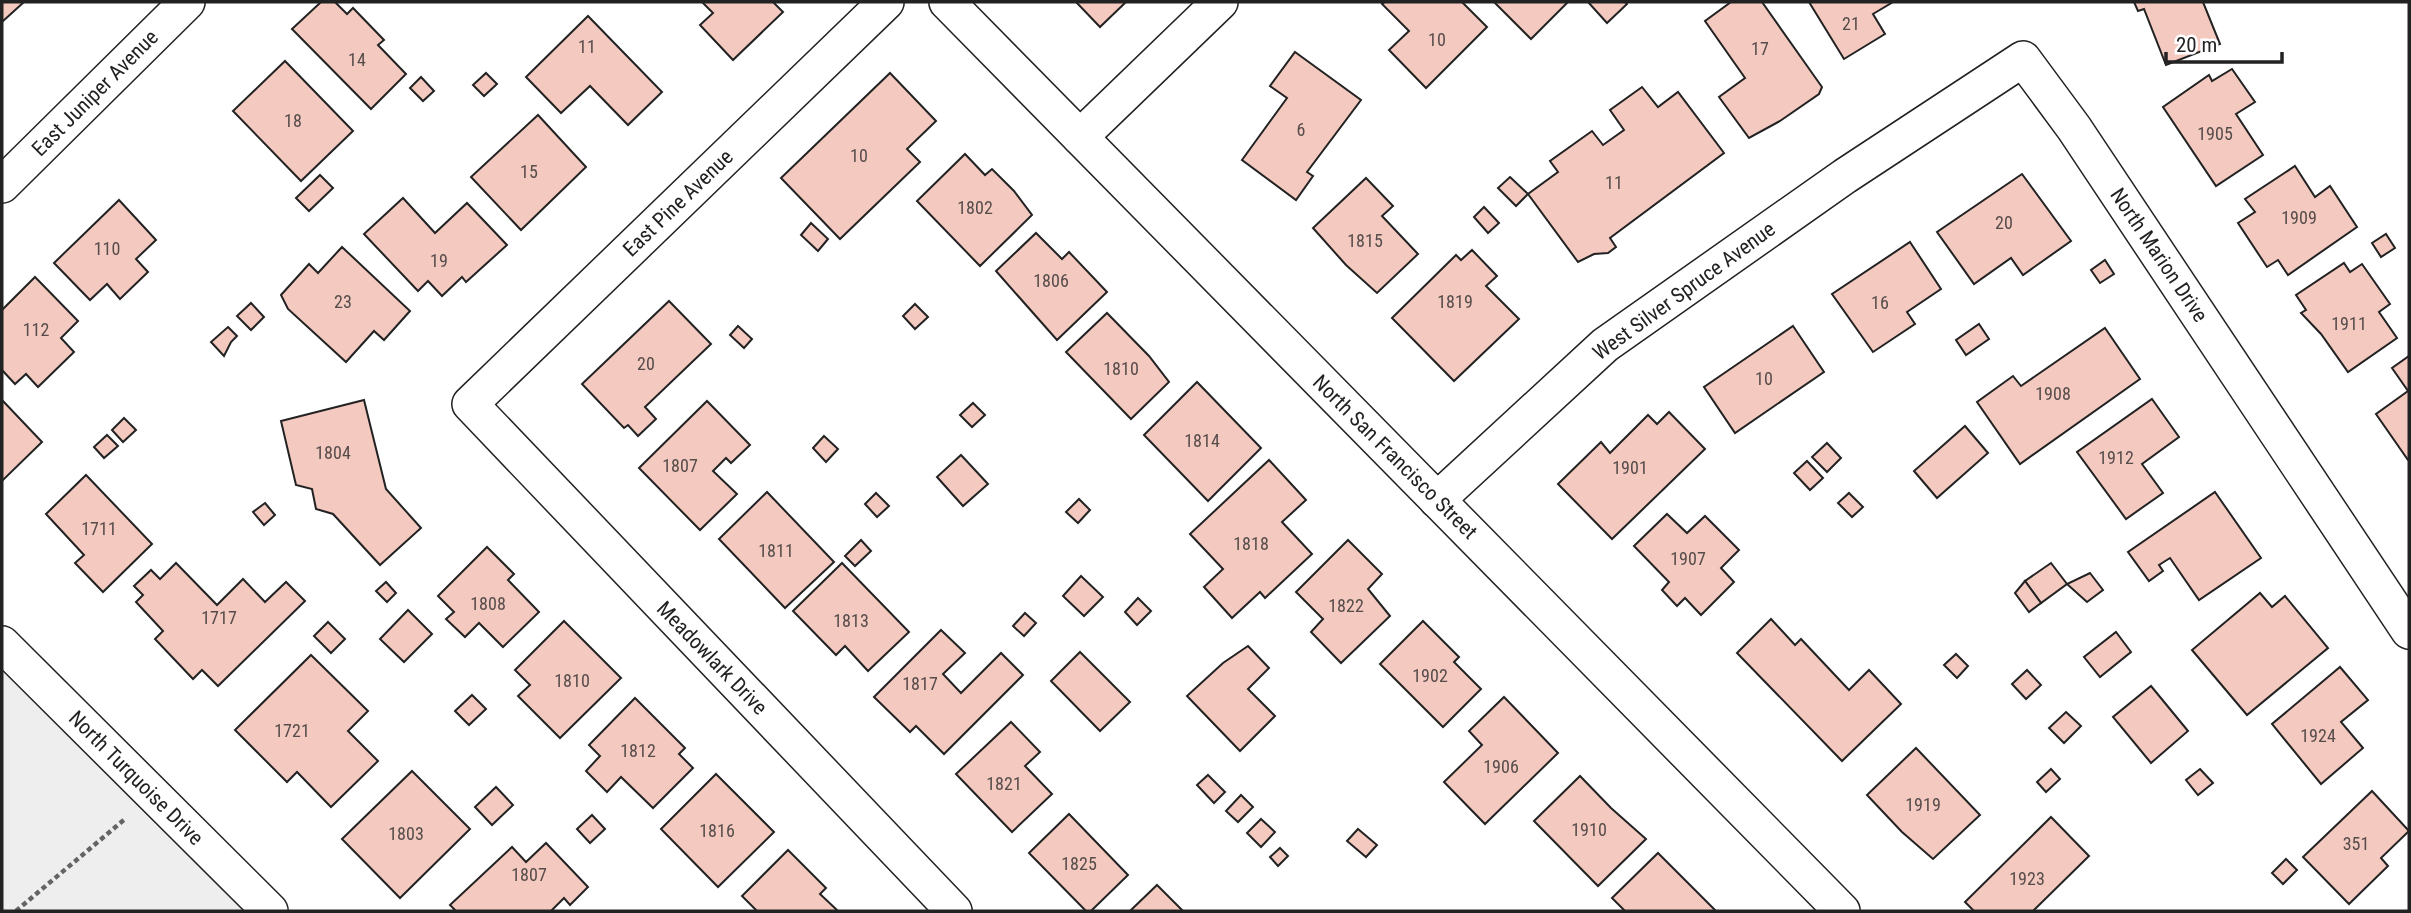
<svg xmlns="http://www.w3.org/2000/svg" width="2411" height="913" viewBox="0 0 2411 913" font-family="'Roboto Condensed',sans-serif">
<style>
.green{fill:#eee;stroke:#6f6f6f;stroke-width:2}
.building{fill:#f3c9c0;stroke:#222;stroke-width:2}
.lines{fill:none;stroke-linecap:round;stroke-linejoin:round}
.street-casing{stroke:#222;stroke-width:38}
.path{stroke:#646464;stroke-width:4.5;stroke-dasharray:5 3.5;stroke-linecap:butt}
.street{stroke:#fff;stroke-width:35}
.labels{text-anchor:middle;stroke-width:5;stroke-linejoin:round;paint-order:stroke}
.number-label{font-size:18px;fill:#564c4a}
.street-label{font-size:21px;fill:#222;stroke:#fff}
</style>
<rect width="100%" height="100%" fill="#fff"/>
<polygon class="green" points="2,643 270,911 2,911"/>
<g class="building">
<polygon points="2,2 24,2 2,22"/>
<polygon points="321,2 335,2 347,14 353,8 384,40 378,45 406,74 371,109 292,29"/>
<polygon points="702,2 773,2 783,12 733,60 700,25 713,13"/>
<polygon points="1076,2 1126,2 1100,27"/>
<polygon points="1385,2 1462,2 1487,27 1426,88 1389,50 1409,31 1382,4"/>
<polygon points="1494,2 1568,2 1531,39"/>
<polygon points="1588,2 1625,2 1627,4 1607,23"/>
<polygon points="1731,2 1762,2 1822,87 1819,94 1780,121 1749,138 1719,97 1745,78 1705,21"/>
<polygon points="1809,2 1893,2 1873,14 1885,34 1844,59"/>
<polygon points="2134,2 2203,2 2220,44 2166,65 2144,9 2138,11"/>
<polygon points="588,16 662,92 628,125 590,86 561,113 526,77"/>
<polygon points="1295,52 1361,100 1307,172 1313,176 1296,200 1242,160 1287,98 1270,86"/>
<polygon points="285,61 353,131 301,181 233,111"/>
<polygon points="2232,69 2255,102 2236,114 2263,155 2216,186 2163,107 2209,75 2212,81"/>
<polygon points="486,73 497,84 484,96 473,85"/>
<polygon points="890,73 936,121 907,149 920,162 840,239 781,178"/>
<polygon points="421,77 434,91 423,101 410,88"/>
<polygon points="1642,87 1658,107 1678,92 1724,153 1610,238 1616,247 1608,253 1594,254 1578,262 1528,194 1558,172 1550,161 1592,131 1603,145 1624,130 1610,110"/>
<polygon points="538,115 586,167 521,230 471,177"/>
<polygon points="965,154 985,175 992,169 1014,191 1032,215 980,266 917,201"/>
<polygon points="2295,166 2315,197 2330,186 2357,227 2288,275 2278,260 2267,267 2238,223 2255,212 2245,199"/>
<polygon points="2022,174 2071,241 2023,275 2011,258 1974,284 1937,232"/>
<polygon points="320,175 333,188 309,211 296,198"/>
<polygon points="1510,177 1528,194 1516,206 1498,188"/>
<polygon points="1366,178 1393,206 1382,216 1418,254 1377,293 1346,265 1313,228"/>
<polygon points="403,198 435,233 467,203 507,245 466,282 462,277 442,296 428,281 418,291 364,234"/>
<polygon points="119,200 156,240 136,259 148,272 120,299 107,284 90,300 54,263"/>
<polygon points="1484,207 1499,223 1488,233 1474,217"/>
<polygon points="811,223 828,239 818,251 801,235"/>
<polygon points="1036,233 1062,259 1069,252 1107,292 1057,340 996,271"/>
<polygon points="2386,234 2395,248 2381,257 2372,243"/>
<polygon points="1910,242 1941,289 1907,312 1915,324 1873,352 1832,294"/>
<polygon points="342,247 410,311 384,340 374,331 346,362 288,309 281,295 309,264 318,273"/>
<polygon points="1472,250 1497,276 1486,286 1519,319 1454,381 1392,318 1456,255 1461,260"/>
<polygon points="2105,260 2114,274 2100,283 2091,270"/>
<polygon points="2344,263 2350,272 2362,264 2390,304 2379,312 2397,338 2348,372 2321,334 2301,313 2306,310 2296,295"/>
<polygon points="35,277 78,321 61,338 74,352 38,387 26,374 15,384 2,370 2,310"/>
<polygon points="669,301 711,344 645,407 656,419 638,436 628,425 624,428 582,384"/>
<polygon points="251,303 264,317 251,330 237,316"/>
<polygon points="915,304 928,317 915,329 903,316"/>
<polygon points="1107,313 1149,356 1169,382 1131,419 1066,352"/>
<polygon points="1979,324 1989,339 1966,355 1956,340"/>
<polygon points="738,326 752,339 744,348 730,335"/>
<polygon points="1793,326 1824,372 1735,433 1704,387"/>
<polygon points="228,327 237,336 231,342 224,356 211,342"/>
<polygon points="2105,328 2140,379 2020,464 1977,402 2013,376 2021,386"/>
<polygon points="2409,356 2409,460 2408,460 2376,414 2408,391 2392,368"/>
<polygon points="1197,382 1261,448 1208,501 1144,435"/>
<polygon points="2152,399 2179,437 2142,464 2163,493 2126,519 2077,452"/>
<polygon points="2,400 42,442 2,481"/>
<polygon points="364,400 386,489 421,528 380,565 333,514 316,509 312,489 296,485 281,421"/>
<polygon points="707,401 750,445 731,463 726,458 713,471 737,494 700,530 639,468"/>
<polygon points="973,403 985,415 972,427 960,415"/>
<polygon points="1669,412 1705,449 1612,539 1558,484 1601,442 1610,453 1648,415 1657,424"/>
<polygon points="124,418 136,430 123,442 112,430"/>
<polygon points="1965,426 1988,453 1937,498 1914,471"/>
<polygon points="107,435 118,446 104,458 94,447"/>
<polygon points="824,436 838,449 826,462 813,448"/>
<polygon points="1827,443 1841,458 1827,472 1812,457"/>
<polygon points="961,455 988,484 963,506 937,477"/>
<polygon points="1269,460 1306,500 1282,522 1312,554 1265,598 1260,592 1232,618 1204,587 1223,569 1190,534"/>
<polygon points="1807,461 1823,478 1810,490 1794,473"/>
<polygon points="86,475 152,544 103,592 75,563 84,555 46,514"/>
<polygon points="767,492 834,562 785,608 719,539"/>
<polygon points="2215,492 2261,558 2199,600 2170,558 2159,565 2163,571 2149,581 2128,552"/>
<polygon points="876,493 889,506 877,517 865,504"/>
<polygon points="1849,493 1863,507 1852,517 1838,503"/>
<polygon points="1079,499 1090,510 1078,523 1066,512"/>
<polygon points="265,503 275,515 264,525 253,512"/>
<polygon points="1667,514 1687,533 1705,516 1739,550 1721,568 1734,582 1701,615 1685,598 1677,606 1662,590 1669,582 1634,546"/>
<polygon points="861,540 871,551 855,566 845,556"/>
<polygon points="1348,540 1382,574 1368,589 1390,616 1341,663 1311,632 1323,619 1296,592"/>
<polygon points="487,547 514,574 508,580 539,612 503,647 479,623 465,637 446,619 454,612 438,596"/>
<polygon points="176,563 217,605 243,579 265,602 286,582 305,601 218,686 202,670 193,679 155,639 163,631 136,602 143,595 134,586 151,570 160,579"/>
<polygon points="842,563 909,632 868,671 845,646 836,655 793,611"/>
<polygon points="2051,563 2067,584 2041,603 2025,581"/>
<polygon points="2090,573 2103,590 2087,602 2067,584"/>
<polygon points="1081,576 1103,597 1084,616 1063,596"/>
<polygon points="2025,581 2041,603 2029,612 2015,593"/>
<polygon points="386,582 396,593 387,602 376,591"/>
<polygon points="2260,593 2272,607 2285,596 2328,648 2247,715 2192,650"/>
<polygon points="1138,598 1151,611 1137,625 1125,612"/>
<polygon points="408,610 432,634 404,662 380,639"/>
<polygon points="1025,613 1036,623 1024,636 1013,626"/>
<polygon points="1771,619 1795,645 1801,639 1849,690 1869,670 1901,704 1842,761 1737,653"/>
<polygon points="564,621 621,678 560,738 518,696 530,685 515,670"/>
<polygon points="1423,621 1459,657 1454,662 1481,689 1443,727 1380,664"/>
<polygon points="328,622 345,639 331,653 314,636"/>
<polygon points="941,630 965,653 943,674 961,693 1001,653 1023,675 944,754 916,726 910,732 874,697"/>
<polygon points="2116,632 2131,652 2100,677 2084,657"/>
<polygon points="1248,646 1269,668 1248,689 1275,716 1240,751 1187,696 1223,663"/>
<polygon points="1080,652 1130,702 1100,731 1051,681"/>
<polygon points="1956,654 1968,666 1957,678 1944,665"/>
<polygon points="311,655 368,711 348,731 378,761 331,807 297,772 287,782 235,730"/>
<polygon points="2340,667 2368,700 2341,722 2363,748 2321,784 2272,724"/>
<polygon points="2027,670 2041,685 2026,699 2012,684"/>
<polygon points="2151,686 2188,731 2151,763 2113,717"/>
<polygon points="472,695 486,709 469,725 455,711"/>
<polygon points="1504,697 1558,753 1485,824 1444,782 1482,745 1469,731"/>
<polygon points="635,698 685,748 679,754 693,768 653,808 621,777 607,792 586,771 600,756 589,745"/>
<polygon points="2066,712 2081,726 2064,743 2049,728"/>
<polygon points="1011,722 1040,752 1025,766 1052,794 1012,832 956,774"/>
<polygon points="1916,748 1980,815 1933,859 1902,832 1867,795"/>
<polygon points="2051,769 2060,779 2046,792 2037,782"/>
<polygon points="2200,769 2213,783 2198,795 2186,780"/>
<polygon points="412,771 470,829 400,898 342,839"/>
<polygon points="716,774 774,832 718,887 661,829"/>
<polygon points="1208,775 1225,792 1214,803 1197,785"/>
<polygon points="1580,776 1611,808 1646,839 1598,886 1534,821"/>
<polygon points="496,787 513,805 492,825 475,807"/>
<polygon points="2372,791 2409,831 2381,858 2388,866 2349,904 2303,857"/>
<polygon points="1241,795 1253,807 1238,822 1226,811"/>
<polygon points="1069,814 1128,875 1091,911 1086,911 1029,853"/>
<polygon points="592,815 605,829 590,843 577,829"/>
<polygon points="2051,817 2089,856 2033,911 1974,911 1965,902"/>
<polygon points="1261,819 1275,832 1261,847 1247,833"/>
<polygon points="1358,829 1377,845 1366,857 1347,841"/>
<polygon points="546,843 588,887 570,905 564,898 551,911 456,911 450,905 512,847 526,862"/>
<polygon points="1280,848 1288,856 1278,866 1270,857"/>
<polygon points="788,850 826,888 820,894 838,911 757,911 742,896"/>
<polygon points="1658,853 1716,911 1625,911 1612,898"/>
<polygon points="2286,859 2297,870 2283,884 2272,873"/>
<polygon points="1157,885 1183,911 1130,911"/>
</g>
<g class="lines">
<g class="street-casing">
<g id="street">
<polyline points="886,2 470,404 954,911"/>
<polyline points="947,2 1842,911"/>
<polyline points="1080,137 1220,2"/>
<polyline points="2,185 187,2"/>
<polyline points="1437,500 1605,345 1845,176 2023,59 2074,128 2409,631"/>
<polyline points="2,644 270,911"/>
</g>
</g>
<polyline class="path" points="16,911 125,819"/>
<use href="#street" class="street"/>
</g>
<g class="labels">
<g class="number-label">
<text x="1851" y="30">21</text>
<text x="1437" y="46">10</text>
<text x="587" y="53">11</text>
<text x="1760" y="55">17</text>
<text x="357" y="66">14</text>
<text x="293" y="127">18</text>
<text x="1301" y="136">6</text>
<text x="2215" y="140">1905</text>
<text x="859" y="162">10</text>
<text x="529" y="178">15</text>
<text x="1614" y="189">11</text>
<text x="975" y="214">1802</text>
<text x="2299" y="224">1909</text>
<text x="2004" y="229">20</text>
<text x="1365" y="247">1815</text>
<text x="107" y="255">110</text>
<text x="439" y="267">19</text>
<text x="1051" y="287">1806</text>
<text x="343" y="308">23</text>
<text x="1455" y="308">1819</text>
<text x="1880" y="309">16</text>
<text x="2349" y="330">1911</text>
<text x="36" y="336">112</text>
<text x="646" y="370">20</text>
<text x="1121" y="375">1810</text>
<text x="1764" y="385">10</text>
<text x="2053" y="400">1908</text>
<text x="1202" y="447">1814</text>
<text x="333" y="459">1804</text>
<text x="2116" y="464">1912</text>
<text x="680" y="472">1807</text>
<text x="1630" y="474">1901</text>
<text x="99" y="535">1711</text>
<text x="1251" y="550">1818</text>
<text x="776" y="557">1811</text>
<text x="1688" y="565">1907</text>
<text x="488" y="610">1808</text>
<text x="1346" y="612">1822</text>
<text x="219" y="624">1717</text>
<text x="851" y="627">1813</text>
<text x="1430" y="682">1902</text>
<text x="572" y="687">1810</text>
<text x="920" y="690">1817</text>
<text x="292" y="737">1721</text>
<text x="2318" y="742">1924</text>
<text x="638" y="757">1812</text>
<text x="1501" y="773">1906</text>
<text x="1004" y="790">1821</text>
<text x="1923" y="811">1919</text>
<text x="1589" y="836">1910</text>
<text x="717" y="837">1816</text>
<text x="406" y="840">1803</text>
<text x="2356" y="850">351</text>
<text x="1079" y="870">1825</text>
<text x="529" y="881">1807</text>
<text x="2027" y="885">1923</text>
</g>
<g class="street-label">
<text transform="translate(95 93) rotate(-45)" y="7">East Juniper Avenue</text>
<text transform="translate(678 203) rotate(-44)" y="7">East Pine Avenue</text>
<text transform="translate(2159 255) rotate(56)" y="7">North Marion Drive</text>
<text transform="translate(1684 291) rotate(-36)" y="7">West Silver Spruce Avenue</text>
<text transform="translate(1395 457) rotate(45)" y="7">North San Francisco Street</text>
<text transform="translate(712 658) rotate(46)" y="7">Meadowlark Drive</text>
<text transform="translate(136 778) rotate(45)" y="7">North Turquoise Drive</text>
</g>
</g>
<rect width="2411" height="913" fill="none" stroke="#222222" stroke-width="7"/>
<path d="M2166 52v10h116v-10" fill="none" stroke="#222222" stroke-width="3.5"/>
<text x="2176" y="52" font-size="21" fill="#222222" stroke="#ffffff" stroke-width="5" paint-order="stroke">20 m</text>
</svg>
